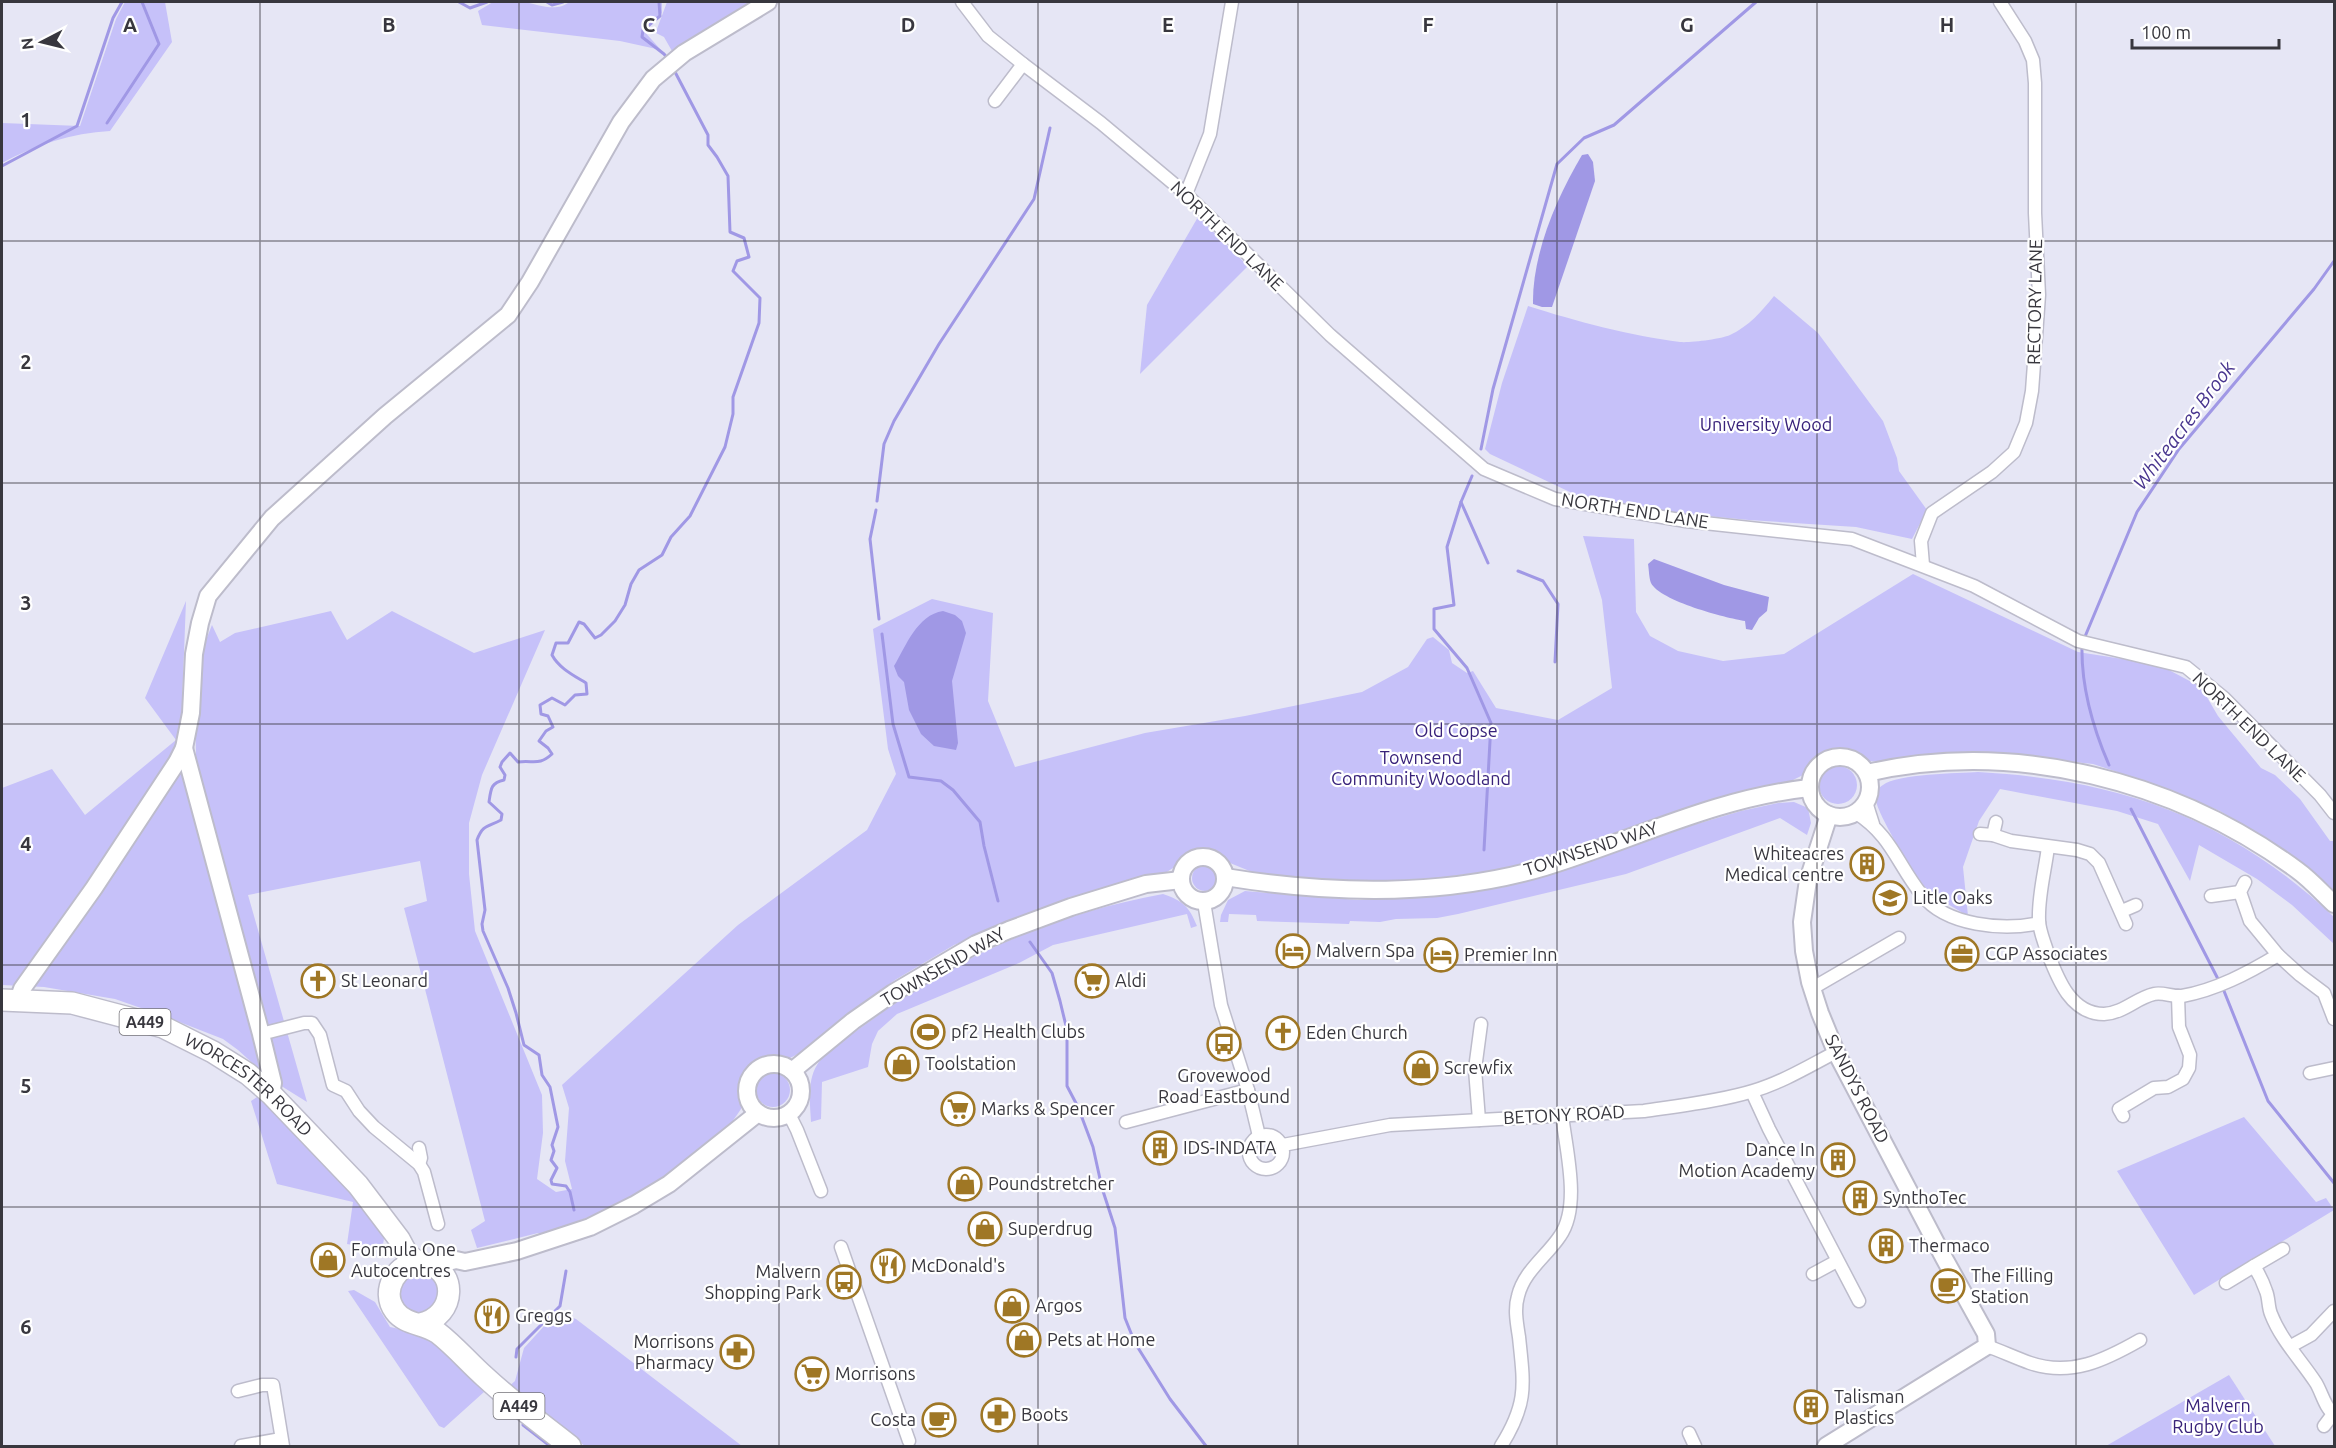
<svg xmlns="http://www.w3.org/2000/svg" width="2336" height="1448" viewBox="0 0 2336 1448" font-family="Ubuntu,sans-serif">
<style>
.green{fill:#c6c1f9}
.water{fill:#a098e5}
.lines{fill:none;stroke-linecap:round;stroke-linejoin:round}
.stream{stroke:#a098e5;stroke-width:3}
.street-casing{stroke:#bdbccb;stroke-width:15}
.secondary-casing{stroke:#bdbccb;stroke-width:20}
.highway-casing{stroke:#bdbccb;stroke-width:24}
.street{stroke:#fff;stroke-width:12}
.secondary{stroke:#fff;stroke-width:16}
.highway{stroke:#fff;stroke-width:21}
.grid{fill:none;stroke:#38373e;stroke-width:1.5;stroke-opacity:0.55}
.labels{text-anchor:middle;stroke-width:4.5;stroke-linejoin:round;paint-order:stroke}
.shield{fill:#fff;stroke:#747378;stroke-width:1.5}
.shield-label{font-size:16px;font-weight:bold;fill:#38373e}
.street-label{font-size:18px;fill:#38373e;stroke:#fff}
.park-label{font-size:18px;fill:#38227a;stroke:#fff}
.poi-label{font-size:18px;fill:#38373e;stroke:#fff;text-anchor:start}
.water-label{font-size:20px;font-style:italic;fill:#48358e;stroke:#fff}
.grid-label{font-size:20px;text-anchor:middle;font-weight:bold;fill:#38373e;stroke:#fff;stroke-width:4.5;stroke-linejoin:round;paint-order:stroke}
</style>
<rect width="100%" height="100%" fill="#e6e6f5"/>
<g class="green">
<path d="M125,2h40l7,40 -62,89c-38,2 -75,14 -108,32v-40l78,3 36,-107z"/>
<path d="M493,2c10,-1 20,-2 30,0 15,2 33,11 46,0h93v11l-19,17 18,20 -41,-9 -138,-16 -4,-14z"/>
<polygon points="667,2 750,2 672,51 664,37 652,31 657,29"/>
<polygon points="1198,217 1248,266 1140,374 1147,305"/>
<path d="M1774,296l44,37 65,88 14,37 2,13 28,39 -15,29 -56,-12 -107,-7 -116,-11 -42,-7 -101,-48 -5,-5 17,-66 26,-77c47,15 104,30 152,36 10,1 41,-3 50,-7 19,-9 31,-23 44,-39z"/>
<polygon points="1583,536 1634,539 1636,612 1650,636 1678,651 1723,661 1784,654 1913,574 2078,652 2129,660 2167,669 2201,687 2218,716 2261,768 2275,775 2300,799 2330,841 2334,841 2334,892 2294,857 2220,811 2148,782 2093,764 2027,757 1893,763 1868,761 1840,751 1820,756 1803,775 1785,784 1642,825 1523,864 1490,871 1423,880 1385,881 1310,879 1252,872 1230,863 1214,853 1204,851 1195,853 1164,874 1089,892 1047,906 954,945 895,980 837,1023 804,1051 786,1060 762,1062 753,1069 746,1079 741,1109 730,1125 678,1167 639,1193 608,1209 542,1236 538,1233 477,1248 471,1230 485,1221 404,908 427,901 420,861 248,895 307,1102 270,1079 238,1050 223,1039 164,1016 115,999 44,987 2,985 2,788 52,769 85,815 176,740 145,698 186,601 181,729 196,756 195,709 199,657 212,625 220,642 235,633 331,611 347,640 392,611 474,653 545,630 482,775 469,823 469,874 475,931 542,1095 543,1133 537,1179 556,1192 572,1189 565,1161 569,1108 562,1085 738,925 867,830 896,774 888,749 873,629 932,599 993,613 988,701 1015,767 1145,733 1245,716 1362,692 1408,667 1427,639 1433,637 1449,650 1452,663 1467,673 1473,671 1496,708 1558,720 1612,688 1602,600"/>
<circle cx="1838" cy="785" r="19"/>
<path d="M1978,772c144,8 250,46 356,145v27l-42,-39 -35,-26 -58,-34 -9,36 -32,-57 -41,-13 -117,-22 -21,32 -16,46 5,49c-13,-8 -31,-17 -42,-28 -10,-10 -49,-74 -50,-88 -1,-6 2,-12 7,-15 14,-11 76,-12 95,-13z"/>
<polygon points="1794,802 1808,808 1811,823 1807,835 1780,818 1626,874 1458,914 1437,918 1396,919 1380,922 1350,921 1349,924 1257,921 1256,915 1229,914 1228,922 1220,922 1221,915 1228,900 1245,891 1358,900 1457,894 1504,887 1567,869 1690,826 1741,811 1778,803"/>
<circle cx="1205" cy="878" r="13"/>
<path d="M1163,894c20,7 26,12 34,32l-6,2 -4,-14 -134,31 -34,18 -122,51 -19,17 -6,13 -4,23 -46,15 -1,37 -10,3c-1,-18 -4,-41 6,-57 6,-12 37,-32 49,-41 16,-11 31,-24 48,-34 76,-47 160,-80 249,-96z"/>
<circle cx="773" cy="1090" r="17"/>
<polygon points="257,1097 315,1150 385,1233 382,1250 347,1244 353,1202 277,1184 251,1101"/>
<polygon points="2244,1117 2316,1202 2326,1198 2334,1210 2194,1295 2117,1171"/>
<path d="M411,1269l23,7c15,28 -6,49 -34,32l-6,-22z"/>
<polygon points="354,1290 375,1302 390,1327 427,1335 484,1392 444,1428 439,1426 348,1291"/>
<polygon points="557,1312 576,1319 742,1446 585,1446 506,1389 515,1381 524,1348"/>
<polygon points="2229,1375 2275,1446 2106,1446"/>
</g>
<g class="water">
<path d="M1588,154l5,8 2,19 -43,126h-10l-9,-3c-1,-50 24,-107 49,-149z"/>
<path d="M1654,559l70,26 45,12 -2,14 -8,7 -7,12 -6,-1 -1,-8c-19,-3 -85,-20 -94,-38 -2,-5 -2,-13 -3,-19z"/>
<path d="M943,611l12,4 7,6 4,12 -14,48 6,62 -2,7 -22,-4 -13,-12 -12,-24 -5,-28 -6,-6 -4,-10c12,-20 23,-51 49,-55z"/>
</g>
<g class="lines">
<g class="stream">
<polyline points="459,2 470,8 487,2"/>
<polyline points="547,2 552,5 563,2"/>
<polyline points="659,2 660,16 643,30 642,37 664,54 668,59"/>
<polyline points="107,123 159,44 142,2"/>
<polyline points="2,166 77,126 113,18 122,2"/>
<polyline points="1481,449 1493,389 1557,164 1584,138 1614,125 1756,2"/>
<polyline points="1472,476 1461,502 1447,547 1454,605 1434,609 1434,629 1467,668 1491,723 1484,850"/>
<polyline points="877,501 884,444 894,421 939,344 1034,199 1050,128"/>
<polyline points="1461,502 1488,563"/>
<polyline points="876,510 870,539 879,619"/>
<polyline points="1518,571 1543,581 1558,604 1555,662"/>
<polyline points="882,634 893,724 909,777 941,781 953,790 980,822 984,846 998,901"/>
<polyline points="2084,639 2137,512 2179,449 2314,289 2334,261"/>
<path d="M2082,645c-1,41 11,83 27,120"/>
<polyline points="2131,809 2219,981"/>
<polyline points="1030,942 1052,973 1060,1001 1067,1030 1067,1086 1078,1107 1093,1147 1102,1188 1115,1228 1125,1318 1135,1343 1170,1399 1206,1446"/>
<polyline points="2222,986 2268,1101 2334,1183"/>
<path d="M574,1210l-4,-18 -4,-6 -14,-2 -1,-4 6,-12 -6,-8 3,-9 -2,-6 6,-18 -8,-40 -8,-12 -3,-20 -15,-10 -8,-32 -8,-25 -25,-57 -1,-7 3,-14 -8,-70c6,-16 11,-13 24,-20l1,-6 -13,-12c2,-14 2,-19 15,-22l1,-5 -5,-8 2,-5 8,-9 8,9c16,-2 21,4 34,-8l-4,-6 -9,-7 7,-10 7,-4 -5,-11 -7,-2 -1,-9 12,-7 13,7 10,-10 12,-1 -1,-11c-13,-8 -27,-15 -34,-28l4,-12h12l11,-21 5,2 11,14 6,-3 14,-14 10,-16 6,-21 8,-14 23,-15 9,-18 19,-21 35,-69 8,-33v-17l26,-74 1,-25 -27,-27 4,-10 12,-4 -5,-19 -14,-6 -2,-56 -11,-19 -9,-12v-10l-34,-65"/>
<polyline points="516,1357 517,1349 560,1306 566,1271"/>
<polyline points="523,1425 550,1446"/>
</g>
<g class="street-casing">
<g id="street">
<polyline points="962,2 988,36 1023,64 1101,123 1186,194 1330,335 1484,469 1555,499 1686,521 1852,539 1974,586 2078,641 2186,667 2224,698 2320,795 2334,813"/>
<polyline points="995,101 1023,64"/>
<polyline points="1186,194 1210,134 1232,2"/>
<polyline points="1923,565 1921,541 1932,513 1992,472 2014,452 2026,423 2032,391 2039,295 2035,213 2035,83 2033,60 2025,41 2000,2"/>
<polyline points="1866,802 1873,824"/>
<path d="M1856,813c36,23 41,51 66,82 24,31 82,36 117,28"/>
<polyline points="1980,834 1993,835 2011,841 2077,850 2090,854 2099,863 2126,924"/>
<polyline points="1993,835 1996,822"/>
<path d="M2048,847c-3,24 -10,49 -9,73 0,10 5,21 8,31 10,26 23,63 57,63 20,-1 32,-16 50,-20 9,-2 19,3 28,2 34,-6 66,-23 96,-41"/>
<polyline points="2245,882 2240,892 2250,921 2278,955 2300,975 2324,993 2334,1019"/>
<polyline points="2211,896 2240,892"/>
<polyline points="1204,902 1221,1005 1248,1090 1259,1136"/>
<polyline points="2122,911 2136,905"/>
<polyline points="1810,982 1818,985 1899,938"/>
<polyline points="261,1034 304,1023 312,1023 320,1035 333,1085 346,1091 359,1111 374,1127 419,1164 424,1172 438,1224"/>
<polyline points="2310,1073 2334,1068"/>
<polyline points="1752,1092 1769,1129 1859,1301"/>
<polyline points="789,1114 797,1130 821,1191"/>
<polyline points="2123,1116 2119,1109 2154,1088 2168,1087 2183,1079 2189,1068 2190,1055 2179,1027 2178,996"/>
<polyline points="1479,1120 1475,1069 1481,1024"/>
<polyline points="1126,1122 1248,1090"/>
<circle cx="1266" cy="1152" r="17"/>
<path d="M1283,1145l107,-20 254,-14c34,-5 77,-10 109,-20 30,-9 56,-25 83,-39"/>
<polyline points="419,1164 421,1158 419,1148"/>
<polyline points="841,1247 909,1441"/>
<path d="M2283,1249l-29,17c5,8 9,16 12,25 3,7 2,16 5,23 10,26 30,46 45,69 6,10 9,25 18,31"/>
<polyline points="1813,1274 1837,1261"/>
<polyline points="2226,1283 2254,1266"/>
<path d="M1987,1346c14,5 29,12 43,17 41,14 75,-3 110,-23"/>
<polyline points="2291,1346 2311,1335 2334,1311"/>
<polyline points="238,1391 262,1385 273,1385 283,1446"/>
<polyline points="2324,1426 2333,1414"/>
<polyline points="1689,1433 1695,1446"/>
<polyline points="241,1446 281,1439"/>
<path d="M1501,1446c27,-43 23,-61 18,-109 -2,-13 -5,-28 -1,-41 6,-25 28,-39 42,-60 21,-30 6,-86 2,-121"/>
</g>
</g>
<g class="secondary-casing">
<g id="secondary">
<polyline points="184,748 261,1034 273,1083 271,1094"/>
<circle cx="1840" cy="787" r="30"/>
<path d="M1867,773c149,-34 309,8 430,97 14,10 25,23 37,34"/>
<circle cx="1203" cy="879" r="22"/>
<path d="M1225,877c104,17 219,20 320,-10 88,-27 171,-69 264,-79"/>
<polyline points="18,1000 22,989 94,888 177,762 184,748 191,713 194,654 200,623 208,596 272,518 385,416 508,315 530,282 621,122 653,79 684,53 768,2"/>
<circle cx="774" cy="1091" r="27"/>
<polyline points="792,1071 853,1021 893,993 976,944 1009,930 1071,907 1146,884 1181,880"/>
<polyline points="432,1266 456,1260 465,1262 517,1251 590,1227 634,1205 669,1184 758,1113"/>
<polyline points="1826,1446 1987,1346 1986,1334 1944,1258 1836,1052 1820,1013 1810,982 1804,951 1802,922 1808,880 1829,815"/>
</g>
</g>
<g class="highway-casing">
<g id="highway">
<path id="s1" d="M2,1000l70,3 91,24 50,25 35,22 23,20 87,91 41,54 8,15 12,9"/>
<path d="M420,1324c37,-7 39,-58 1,-61 -24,-2 -41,28 -26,48 10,14 29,12 43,22 17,13 31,30 47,44 27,25 56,47 85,69"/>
</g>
</g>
<use href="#street" class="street"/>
<use href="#secondary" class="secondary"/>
<use href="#highway" class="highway"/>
</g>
<path class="grid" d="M260,2v1444M519,2v1444M779,2v1444M1038,2v1444M1298,2v1444M1557,2v1444M1817,2v1444M2076,2v1444M2,241h2332M2,483h2332M2,724h2332M2,965h2332M2,1207h2332"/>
<defs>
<g id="building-ring" transform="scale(1.725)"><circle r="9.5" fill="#fff" stroke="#9f7725" stroke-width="1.5"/><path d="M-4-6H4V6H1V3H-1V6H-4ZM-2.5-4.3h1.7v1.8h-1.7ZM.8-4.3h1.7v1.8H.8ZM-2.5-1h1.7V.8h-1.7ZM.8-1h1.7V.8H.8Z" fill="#9f7725"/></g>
<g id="school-ring" transform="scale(1.725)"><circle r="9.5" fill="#fff" stroke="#9f7725" stroke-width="1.5"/><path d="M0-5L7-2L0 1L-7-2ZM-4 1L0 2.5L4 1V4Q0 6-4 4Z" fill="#9f7725"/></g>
<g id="hotel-ring" transform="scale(1.725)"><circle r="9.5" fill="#fff" stroke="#9f7725" stroke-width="1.5"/><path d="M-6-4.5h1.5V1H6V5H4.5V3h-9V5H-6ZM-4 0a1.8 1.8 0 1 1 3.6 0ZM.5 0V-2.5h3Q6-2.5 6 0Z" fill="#9f7725"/></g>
<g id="office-ring" transform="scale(1.725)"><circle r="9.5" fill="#fff" stroke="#9f7725" stroke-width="1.5"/><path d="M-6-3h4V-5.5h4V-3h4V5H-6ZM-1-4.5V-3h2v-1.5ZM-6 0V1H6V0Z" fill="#9f7725"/></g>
<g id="church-ring" transform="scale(1.725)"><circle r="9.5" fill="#fff" stroke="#9f7725" stroke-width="1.5"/><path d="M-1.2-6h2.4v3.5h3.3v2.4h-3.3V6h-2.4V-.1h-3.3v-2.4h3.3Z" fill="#9f7725"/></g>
<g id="supermarket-ring" transform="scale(1.725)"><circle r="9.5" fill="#fff" stroke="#9f7725" stroke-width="1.5"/><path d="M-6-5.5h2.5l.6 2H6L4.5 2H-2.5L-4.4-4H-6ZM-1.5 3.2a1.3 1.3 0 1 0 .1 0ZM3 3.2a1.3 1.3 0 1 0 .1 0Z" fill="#9f7725"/></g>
<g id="stadium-ring" transform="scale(1.725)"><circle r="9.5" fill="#fff" stroke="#9f7725" stroke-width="1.5"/><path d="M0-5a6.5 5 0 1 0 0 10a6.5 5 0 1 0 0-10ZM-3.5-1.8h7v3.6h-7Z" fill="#9f7725"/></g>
<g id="bus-ring" transform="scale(1.725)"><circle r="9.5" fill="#fff" stroke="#9f7725" stroke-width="1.5"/><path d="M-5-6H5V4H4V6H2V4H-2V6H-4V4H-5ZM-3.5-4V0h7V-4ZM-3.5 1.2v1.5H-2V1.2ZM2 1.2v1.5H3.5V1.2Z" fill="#9f7725"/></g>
<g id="shop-ring" transform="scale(1.725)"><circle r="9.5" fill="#fff" stroke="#9f7725" stroke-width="1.5"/><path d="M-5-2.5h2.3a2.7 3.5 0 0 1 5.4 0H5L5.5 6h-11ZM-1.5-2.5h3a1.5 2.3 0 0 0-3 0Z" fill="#9f7725"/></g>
<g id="restaurant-ring" transform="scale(1.725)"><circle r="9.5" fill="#fff" stroke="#9f7725" stroke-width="1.5"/><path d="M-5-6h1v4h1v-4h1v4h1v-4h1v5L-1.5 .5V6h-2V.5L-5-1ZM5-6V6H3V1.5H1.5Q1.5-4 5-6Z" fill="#9f7725"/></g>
<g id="cafe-ring" transform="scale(1.725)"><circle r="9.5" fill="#fff" stroke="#9f7725" stroke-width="1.5"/><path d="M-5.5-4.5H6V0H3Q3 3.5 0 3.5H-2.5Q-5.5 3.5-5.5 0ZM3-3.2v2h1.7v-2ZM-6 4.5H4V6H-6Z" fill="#9f7725"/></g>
<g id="pharmacy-ring" transform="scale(1.725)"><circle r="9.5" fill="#fff" stroke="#9f7725" stroke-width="1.5"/><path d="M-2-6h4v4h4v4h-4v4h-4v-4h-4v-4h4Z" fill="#9f7725"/></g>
</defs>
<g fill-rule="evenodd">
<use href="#building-ring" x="1867" y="864"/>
<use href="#school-ring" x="1890" y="898"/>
<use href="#hotel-ring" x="1293" y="951"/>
<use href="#office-ring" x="1962" y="954"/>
<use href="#hotel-ring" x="1441" y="955"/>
<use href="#church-ring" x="318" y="981"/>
<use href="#supermarket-ring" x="1092" y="981"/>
<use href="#stadium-ring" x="928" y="1032"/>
<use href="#church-ring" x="1283" y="1033"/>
<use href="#bus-ring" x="1224" y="1044"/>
<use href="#shop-ring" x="902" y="1064"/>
<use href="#shop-ring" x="1421" y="1068"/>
<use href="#supermarket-ring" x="958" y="1109"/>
<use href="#building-ring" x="1160" y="1148"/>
<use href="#building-ring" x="1838" y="1160"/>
<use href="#shop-ring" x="965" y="1184"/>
<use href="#building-ring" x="1860" y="1198"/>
<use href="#shop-ring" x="985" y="1229"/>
<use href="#building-ring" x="1886" y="1246"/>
<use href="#shop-ring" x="328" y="1260"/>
<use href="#restaurant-ring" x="888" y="1266"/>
<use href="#bus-ring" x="844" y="1282"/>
<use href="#cafe-ring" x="1948" y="1286"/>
<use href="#shop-ring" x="1012" y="1306"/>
<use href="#restaurant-ring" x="492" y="1316"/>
<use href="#shop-ring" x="1024" y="1340"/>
<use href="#pharmacy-ring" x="737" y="1352"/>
<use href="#supermarket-ring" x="812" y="1374"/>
<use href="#building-ring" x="1811" y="1407"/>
<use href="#pharmacy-ring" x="998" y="1415"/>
<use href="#cafe-ring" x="939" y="1420"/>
</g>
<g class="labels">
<g class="shield">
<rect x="119.5" y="1009" width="51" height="26" rx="4.5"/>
<rect x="493.5" y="1393" width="51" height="26" rx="4.5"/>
</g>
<g class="shield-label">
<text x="145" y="1028">A449</text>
<text x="519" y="1412">A449</text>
</g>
<g class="street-label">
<text transform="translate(1227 236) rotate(44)" y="6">NORTH END LANE</text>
<text transform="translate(2035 302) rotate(-89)" y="6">RECTORY LANE</text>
<text transform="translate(1635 511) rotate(9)" y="6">NORTH END LANE</text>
<text transform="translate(2249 727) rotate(44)" y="6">NORTH END LANE</text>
<text transform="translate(1591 849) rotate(-18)" y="6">TOWNSEND WAY</text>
<text transform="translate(943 967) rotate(-30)" y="6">TOWNSEND WAY</text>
<text dy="6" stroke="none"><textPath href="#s1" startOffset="268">WORCESTER ROAD</textPath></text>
<text transform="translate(1857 1089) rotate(63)" y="6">SANDYS ROAD</text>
<text transform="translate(1564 1115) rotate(-3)" y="6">BETONY ROAD</text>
</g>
<g class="park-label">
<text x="1766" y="431">University Wood</text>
<text x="1456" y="737">Old Copse</text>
<text x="1421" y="764">Townsend<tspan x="1421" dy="21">Community Woodland</tspan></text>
<text x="2218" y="1412">Malvern<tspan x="2218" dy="21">Rugby Club</tspan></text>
</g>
<g class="poi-label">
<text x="1844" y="860" text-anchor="end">Whiteacres<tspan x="1844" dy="21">Medical centre</tspan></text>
<text x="1913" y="904">Litle Oaks</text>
<text x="1316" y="957">Malvern Spa</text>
<text x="1985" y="960">CGP Associates</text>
<text x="1464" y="961">Premier Inn</text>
<text x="341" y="987">St Leonard</text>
<text x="1115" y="987">Aldi</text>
<text x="951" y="1038">pf2 Health Clubs</text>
<text x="1306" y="1039">Eden Church</text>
<text x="925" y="1070">Toolstation</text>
<text x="1444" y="1074">Screwfix</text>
<text x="1224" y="1082" text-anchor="middle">Grovewood<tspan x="1224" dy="21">Road Eastbound</tspan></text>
<text x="981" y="1115">Marks &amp; Spencer</text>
<text x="1183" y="1154">IDS-INDATA</text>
<text x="1815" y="1156" text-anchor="end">Dance In<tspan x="1815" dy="21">Motion Academy</tspan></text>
<text x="988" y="1190">Poundstretcher</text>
<text x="1883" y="1204">SynthoTec</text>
<text x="1008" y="1235">Superdrug</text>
<text x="1909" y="1252">Thermaco</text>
<text x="351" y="1256">Formula One<tspan x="351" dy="21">Autocentres</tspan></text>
<text x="911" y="1272">McDonald's</text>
<text x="821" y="1278" text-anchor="end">Malvern<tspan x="821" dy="21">Shopping Park</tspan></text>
<text x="1971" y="1282">The Filling<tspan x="1971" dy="21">Station</tspan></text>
<text x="1035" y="1312">Argos</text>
<text x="515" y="1322">Greggs</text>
<text x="1047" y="1346">Pets at Home</text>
<text x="714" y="1348" text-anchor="end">Morrisons<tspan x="714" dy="21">Pharmacy</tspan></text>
<text x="835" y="1380">Morrisons</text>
<text x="1834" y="1403">Talisman<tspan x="1834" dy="21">Plastics</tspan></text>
<text x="1021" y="1421">Boots</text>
<text x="916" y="1426" text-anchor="end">Costa</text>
</g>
<g class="water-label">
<text transform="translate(2184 425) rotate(-53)" y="7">Whiteacres Brook</text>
</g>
</g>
<g class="grid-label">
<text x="130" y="32">A</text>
<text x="389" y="32">B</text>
<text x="649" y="32">C</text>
<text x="908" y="32">D</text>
<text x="1168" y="32">E</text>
<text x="1428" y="32">F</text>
<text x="1687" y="32">G</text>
<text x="1947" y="32">H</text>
<text x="26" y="127">1</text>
<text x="26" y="369">2</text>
<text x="26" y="610">3</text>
<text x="26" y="851">4</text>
<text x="26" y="1093">5</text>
<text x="26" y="1334">6</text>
</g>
<rect width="2336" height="1448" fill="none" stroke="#38373e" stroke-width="6"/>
<g transform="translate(42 42) rotate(263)" stroke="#ffffff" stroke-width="4.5" paint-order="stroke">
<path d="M0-4.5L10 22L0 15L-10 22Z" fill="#38373e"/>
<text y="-9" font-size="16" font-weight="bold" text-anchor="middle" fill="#38373e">N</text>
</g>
<path d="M2132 39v9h147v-9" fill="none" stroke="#38373e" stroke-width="3"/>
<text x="2141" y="39" font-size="18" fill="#38373e" stroke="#ffffff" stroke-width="4.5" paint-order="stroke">100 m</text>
</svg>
